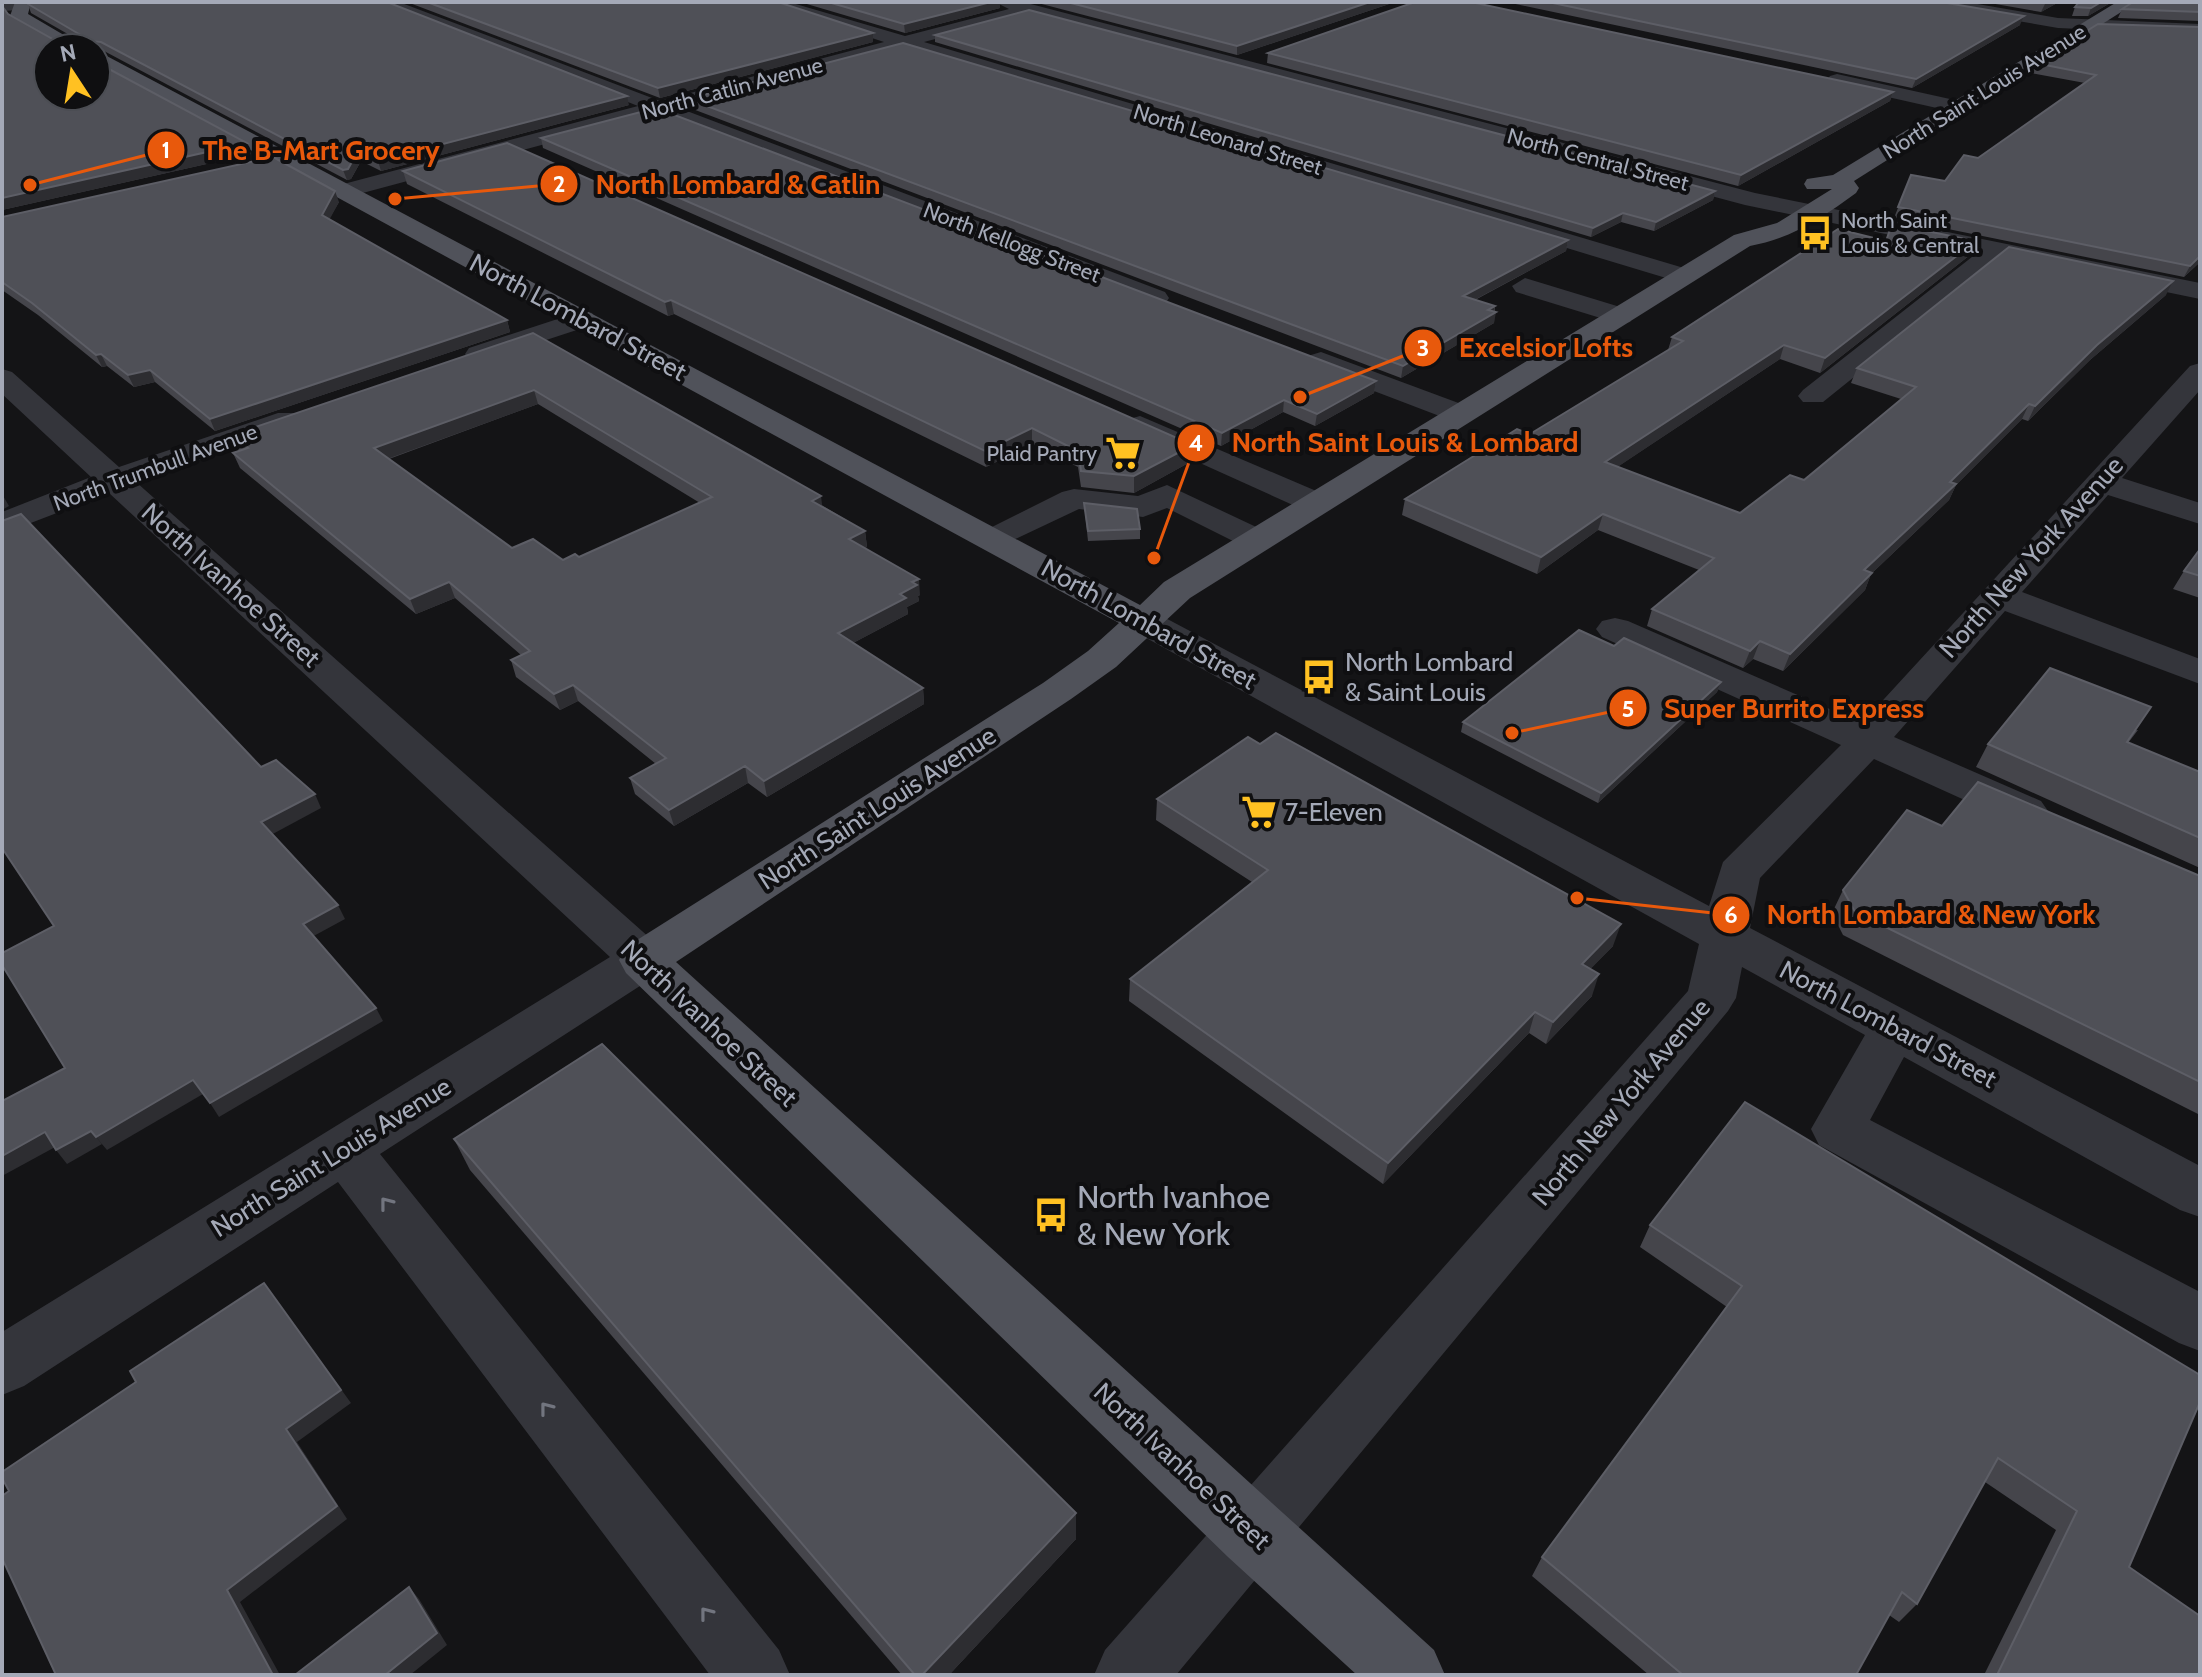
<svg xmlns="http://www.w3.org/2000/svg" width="2202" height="1677" viewBox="0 0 2202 1677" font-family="Cabin,sans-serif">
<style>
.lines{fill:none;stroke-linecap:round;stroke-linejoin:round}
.minor{fill:#34353b;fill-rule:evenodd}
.major{fill:#50525a;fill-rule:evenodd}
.wall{fill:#45454b;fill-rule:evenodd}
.shaded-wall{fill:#2d2d31}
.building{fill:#4f5057;stroke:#5d5e66;stroke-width:2;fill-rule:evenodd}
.oneway{stroke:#72757f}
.labels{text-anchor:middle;stroke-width:8;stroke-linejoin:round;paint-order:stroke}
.far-street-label{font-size:22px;fill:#a4a9b7;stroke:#0f0f11}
.far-poi-label{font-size:22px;fill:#a4a9b7;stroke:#0f0f11;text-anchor:start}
.street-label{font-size:26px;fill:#a4a9b7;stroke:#0f0f11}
.poi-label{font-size:26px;fill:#a4a9b7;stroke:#0f0f11;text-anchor:start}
.near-poi-label{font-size:32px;fill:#a4a9b7;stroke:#0f0f11;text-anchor:start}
.leader{fill:none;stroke:#e8590c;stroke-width:3}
.callout-dot{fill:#e8590c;stroke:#0f0f11;stroke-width:3}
.mark-label{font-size:24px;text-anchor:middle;font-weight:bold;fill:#fff}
.callout-label{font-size:28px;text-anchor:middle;font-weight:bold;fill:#e8590c;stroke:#0f0f11;stroke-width:8;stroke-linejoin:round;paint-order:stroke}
</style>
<rect width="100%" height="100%" fill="#141416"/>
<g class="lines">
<g class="minor">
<polygon points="2,2 26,2 29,5 20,10 2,11"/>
<polygon points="376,2 399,2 660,101 884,42 763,2 789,2 905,36 1009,9 995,2 1023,2 1755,193 2200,283 2200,299 2002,258 1823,402 1803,402 1798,396 1803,390 1977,253 1745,205 1029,14 924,42 1694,271 1698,276 1685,284 1676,281 904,48 679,108 1165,292 1169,298 1165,304 1147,304 657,114 344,198 336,196 332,191 336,186 638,106"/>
<polygon points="1928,2 1966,2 2058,18 2200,24 2200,34 2058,28 1936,7"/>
<polygon points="1837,74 1959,101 1969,107 1959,113 1830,84 1827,80 1830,76"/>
<polygon points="1525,278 1630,310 1634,316 1630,322 1620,324 1516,292 1512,286"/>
<polygon points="582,311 592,313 596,319 592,325 479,362 469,360 465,354 469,348"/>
<polygon points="1321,352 1472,408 1476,414 1472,420 1450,420 1311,367 1307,361 1311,355"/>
<polygon points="2200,363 2200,390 2122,478 2200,503 2200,524 2108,495 2022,592 2200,659 2200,684 2005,611 1894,737 2041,801 2048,811 2041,821 2026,825 2011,821 1874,759 1760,878 1750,928 2200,1166 2200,1217 2180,1210 1904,1057 1870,1120 2200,1292 2200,1351 2179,1343 1819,1145 1811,1129 1865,1035 1742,967 1736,998 1728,1011 1176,1675 1094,1675 1105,1650 1688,991 1699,944 1130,629 1125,621 1130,613 1143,610 1156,613 1709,906 1723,862 1841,745 1602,637 1596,629 1602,621 1615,618 1628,621 1862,723 2190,366"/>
<polygon points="2,369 12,372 119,467 278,413 300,413 304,419 300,425 136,482 660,947 667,960 660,973 380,1154 779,1650 790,1675 710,1675 338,1182 24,1386 2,1395 2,1332 610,957 109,493 2,534 2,512 91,477 2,394"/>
<polygon points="1140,416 1328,496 1333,503 1328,510 1316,513 1304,510 1129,431 1125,425 1129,419"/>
<polygon points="1167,485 1269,533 1274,540 1269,547 1257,550 1245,547 1167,508 1143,517 1079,509 992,550 980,547 975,540 980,533 1062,492 1074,489 1138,496"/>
</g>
<g class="major">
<polygon points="15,2 31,2 28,14 86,48 63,48 13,20 10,16"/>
<path d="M2117,2h20l-283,179 5,7 -3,5c-33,24 -65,46 -106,53l-560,352 -74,69 -45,32 -395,263 758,688 11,25h-88l-129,-118 -602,-584 -7,-13 7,-13 417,-264 45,-32 31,-28 -1023,-557v-14l7,2 1037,551 24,-23 570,-347 43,-12 55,-34h-25l-3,-5 3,-5 26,-4z"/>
</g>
</g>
<g class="wall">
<polygon points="407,2 778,2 873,33 873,42 660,98"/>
<polygon points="800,2 1000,2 1000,8 905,33"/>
<polygon points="1034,2 1395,2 1237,55"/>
<polygon points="1506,2 1941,2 2020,25 1912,88"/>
<polygon points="1984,2 2059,2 2041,12"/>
<polygon points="2112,2 2088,16 2072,16 2075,7"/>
<polygon points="2200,2 2200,21 2118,18 2122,9"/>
<polygon points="28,4 629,105 381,171 361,161 351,179 347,180 104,51 96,50 96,48 48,48 247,143 251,154 2,210 2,6 8,14 58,42 80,41 31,13"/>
<polygon points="2200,27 2200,262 2184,277 1894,218 1911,175 1945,181 2085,83 2031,73 2035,63"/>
<polygon points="935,35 1715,191 1713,200 1654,231 1621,222 1591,237 935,42"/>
<polygon points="1268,53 1893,92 1890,101 1738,186 1267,63"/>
<polygon points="688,99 1568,240 1566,251 1475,300 1495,306 1494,323 1401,378 690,108"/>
<polygon points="541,138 1376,381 1374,393 1315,426 1283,412 1221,446 543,148"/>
<polygon points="403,171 1193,445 1192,461 1134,493 1081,487 1078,467 1032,444 986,467 674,314 668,316 407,184"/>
<polygon points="339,202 329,219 507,320 510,332 215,431 155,382 134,387 107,366 102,367 38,315 2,290 2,217"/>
<polygon points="1886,241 1976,241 1970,255 1820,373 1780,359 1617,467 1740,513 1804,480 1901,399 1851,383 1857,368 2166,295 2090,360 2028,421 2022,419 1956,485 1949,500 1871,574 1865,590 1783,671 1753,659 1743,668 1647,626 1652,609 1699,570 1598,530 1537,574 1402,515 1405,499 1530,434 1668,350 1672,337"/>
<path d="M533,333l332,198 2,16 -3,1 56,47 -2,1 1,5 -12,6 1,7 -55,29 70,45 1,16 -157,93 -19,-14 -74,43 -39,-32 -5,-16 26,-14 -78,-63 -18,9 -44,-33 -5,-17 10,-5 -66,-57 -39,16 -176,-146 -7,-15 6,-2 -7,-16zM538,404l162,99 -121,54 -16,3 -51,-12 -123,-89z"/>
<polygon points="1084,503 1140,529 1140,539 1088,541"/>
<polygon points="2200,549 2200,598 2173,589 2184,571"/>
<polygon points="1721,682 1717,692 1598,803 1461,732 1463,722"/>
<polygon points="2138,730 2128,743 2200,772 2200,868 1976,767 1988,744"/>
<polygon points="1157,799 1613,946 1590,969 1592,996 1546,1044 1529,1033 1383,1184 1129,1001 1130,979 1252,882 1156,820"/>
<polygon points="1942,826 2200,876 2200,1115 1843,935 1832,913 1843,890"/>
<polygon points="1745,1102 2129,1567 2200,1675 1984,1675 2056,1530 1985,1482 1917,1604 1899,1622 1889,1615 1856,1675 1649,1675 1532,1576 1542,1557 1727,1307 1640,1247 1650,1225"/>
<polygon points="454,1139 1076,1539 949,1675 902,1675 470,1170"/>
</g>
<g class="shaded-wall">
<polygon points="991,2 1000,2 1000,8 905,33 904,24"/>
<polygon points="1370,2 1395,2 1237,55 1237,46"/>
<polygon points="2048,2 2059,2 2041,12 2045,4"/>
<polygon points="2101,2 2112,2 2088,16 2091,8"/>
<polygon points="2024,16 2020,25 1912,88 1916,79"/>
<polygon points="873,33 873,42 660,98 658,88"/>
<polygon points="1893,92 1890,101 1738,186 1741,175"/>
<polygon points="627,96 629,105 381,171 378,161"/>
<polygon points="247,143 251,154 2,210 2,198"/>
<polygon points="358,151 361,161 351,179 347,180 343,170"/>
<polygon points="335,191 339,202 326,226 322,215"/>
<polygon points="1715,191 1713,200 1654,231 1656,222"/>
<polygon points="1623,213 1621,222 1591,237 1593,228"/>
<polygon points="1568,240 1566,251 1461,307 1463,296"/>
<polygon points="1976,241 1970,255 1820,373 1825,358"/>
<polygon points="2200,256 2200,262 2184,277 2190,266"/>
<polygon points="2173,281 2166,295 2090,360 2028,421 2035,406 2097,345"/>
<polygon points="671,300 674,314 668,316 665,302"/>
<polygon points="1495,306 1493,314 1496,312 1494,323 1401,378 1403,366"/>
<polygon points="507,320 510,332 215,431 210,419"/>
<polygon points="1784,345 1780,359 1601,478 1605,462"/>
<polygon points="101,354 107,366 102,367 96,355"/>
<polygon points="150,370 155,382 134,387 128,375"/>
<polygon points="1376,381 1374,393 1315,426 1317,414"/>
<polygon points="534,390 538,404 379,462 374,448"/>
<polygon points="1284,400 1283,412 1221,446 1222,433"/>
<polygon points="2029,404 2022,419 1956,485 1949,500 1871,574 1865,590 1783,671 1790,654 1864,570 1950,482"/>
<polygon points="1032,428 1032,444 986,467 985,451"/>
<polygon points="1193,445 1192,461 1134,493 1134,476"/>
<polygon points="2,494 9,506 2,510"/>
<polygon points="821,496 823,512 812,501"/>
<polygon points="1603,514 1598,530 1537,574 1541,557"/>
<polygon points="865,531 867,547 851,555 849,539"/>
<polygon points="919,579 920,595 918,596 919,601 907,607 908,614 840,650 838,633 900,594 912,582"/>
<polygon points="449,582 455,598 416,614 410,599"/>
<polygon points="1760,641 1753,659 1743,668 1750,651"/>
<polygon points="1721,682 1717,692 1598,803 1601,793"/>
<polygon points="573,685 578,701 560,710 554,694"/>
<polygon points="923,688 924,704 767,797 764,781"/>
<polygon points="745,766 748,783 674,826 669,810"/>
<polygon points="315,794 321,808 269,836 261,822"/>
<polygon points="338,905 345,919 310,938 303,924"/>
<polygon points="1621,924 1613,946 1574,986 1582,964"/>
<polygon points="1599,974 1592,996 1546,1044 1553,1022"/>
<polygon points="376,1008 383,1021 219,1117 210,1103"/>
<polygon points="1535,1012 1529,1033 1383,1184 1388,1163"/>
<polygon points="193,1080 203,1094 107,1150 96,1137"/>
<polygon points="91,1131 102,1144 67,1164 56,1150"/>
<polygon points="45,1132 57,1146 2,1176 2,1156"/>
<polygon points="264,1283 351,1403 297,1442 347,1519 240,1602 280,1675 273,1675 227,1590"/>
<polygon points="1076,1513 1076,1539 949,1675 922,1675"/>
<polygon points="409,1587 419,1599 447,1645 410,1675 385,1675"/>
</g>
<g class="building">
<polygon points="28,2 387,2 627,96 378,161 358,151 348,169 343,170 101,42 90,41 90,48 48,48 48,96 96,96 96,62 247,143 2,198 2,6 8,14 58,42 84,41 84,37 28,4"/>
<polygon points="427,2 778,2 873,33 658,88"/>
<polygon points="828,2 991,2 904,24"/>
<polygon points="1067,2 1370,2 1237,46"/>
<polygon points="1415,2 1471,2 1893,92 1741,175 1268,53"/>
<polygon points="1548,2 1941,2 2024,16 1916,79"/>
<polygon points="2079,2 2101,2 2091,8 2075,7"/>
<polygon points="2133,2 2200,2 2200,12 2122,9"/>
<polygon points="1029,10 1715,191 1656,222 1623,213 1593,228 935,35"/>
<polygon points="2098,24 2200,27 2200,256 2190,266 1898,207 1911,175 1945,181 1964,155 1978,158 2096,75 2035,63"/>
<polygon points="903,43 1568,240 1463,296 1495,306 1488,310 1496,312 1403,366 688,99"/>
<polygon points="656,108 1376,381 1317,414 1284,400 1222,433 541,138"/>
<polygon points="507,143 1193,445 1134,476 1081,471 1078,451 1032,428 985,451 671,300 665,302 403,171"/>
<polygon points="273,157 335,191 322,215 507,320 210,419 150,370 128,375 101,354 96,355 32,303 2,282 2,217"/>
<polygon points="1892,224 1976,241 1825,358 1784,345 1605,462 1740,513 1790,475 1804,480 1916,387 1857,368 2009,247 2173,281 2097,345 2035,406 2029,404 1950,482 1956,484 1864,570 1872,573 1790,654 1760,641 1750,651 1652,609 1714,558 1603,514 1541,557 1405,499 1517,429 1530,434 1683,341 1672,337 1838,229 1886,241"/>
<path d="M533,333l288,163 -9,5 53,30 -16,8 70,40 -7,3 5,3 -17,9 6,4 -68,35 85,55 -159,93 -19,-15 -76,44 -39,-32 36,-20 -93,-73 -19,9 -43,-34 19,-9 -81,-69 -39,17 -177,-146 15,-5 -16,-13zM534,390l178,107 -133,60 -4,-3 -12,6 -30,-21 -21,9 -138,-100z"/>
<polygon points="1084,503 1137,509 1140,529 1088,531"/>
<polygon points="21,514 261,767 276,760 315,794 261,822 338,905 303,924 376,1008 210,1103 193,1080 96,1137 91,1131 56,1150 45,1132 2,1156 2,1101 65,1068 2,965 2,953 54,926 2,848 2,521"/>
<polygon points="2200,549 2200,576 2184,571"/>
<polygon points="1579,630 1614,646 1624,638 1721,682 1601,793 1463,722"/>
<polygon points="2050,668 2151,707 2127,742 2200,772 2200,838 1988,744"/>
<polygon points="1276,733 1621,924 1582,964 1599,974 1553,1022 1535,1012 1388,1163 1130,979 1268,870 1157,799 1248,737 1260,744"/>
<polygon points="1978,782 2200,876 2200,1082 1855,912 1843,890 1907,810 1942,826"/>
<polygon points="602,1044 1076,1513 922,1675 915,1675 454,1139"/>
<polygon points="1745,1102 2200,1375 2200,1402 2129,1567 2200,1616 2200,1675 1997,1675 2077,1511 1998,1458 1917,1604 1902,1592 1856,1675 1683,1675 1542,1557 1742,1286 1650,1225"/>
<polygon points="264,1283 341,1390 286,1429 337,1506 227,1590 273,1675 56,1675 2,1558 2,1496 9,1491 2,1478 2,1472 136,1382 130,1371"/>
<polygon points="409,1587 437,1633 385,1675 295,1675"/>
</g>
<defs><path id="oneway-chevron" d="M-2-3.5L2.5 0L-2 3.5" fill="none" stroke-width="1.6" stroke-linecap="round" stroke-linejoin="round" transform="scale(2)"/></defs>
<g class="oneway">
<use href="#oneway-chevron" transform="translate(386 1203) rotate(-128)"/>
<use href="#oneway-chevron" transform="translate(546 1408) rotate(-128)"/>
<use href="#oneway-chevron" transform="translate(706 1613) rotate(-128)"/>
</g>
<defs>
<g id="bus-bare" transform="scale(2.76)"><path d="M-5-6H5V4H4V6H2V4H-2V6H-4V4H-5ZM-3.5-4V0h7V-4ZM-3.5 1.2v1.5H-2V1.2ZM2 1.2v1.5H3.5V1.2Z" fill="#ffc122" stroke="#0f0f11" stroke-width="2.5" paint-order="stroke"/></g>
<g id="supermarket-bare" transform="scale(2.76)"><path d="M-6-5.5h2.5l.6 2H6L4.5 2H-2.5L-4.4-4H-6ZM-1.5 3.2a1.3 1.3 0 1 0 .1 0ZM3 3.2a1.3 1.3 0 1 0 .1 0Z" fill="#ffc122" stroke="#0f0f11" stroke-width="2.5" paint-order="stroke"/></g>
</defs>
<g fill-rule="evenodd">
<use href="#bus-bare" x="1815" y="233"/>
<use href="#supermarket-bare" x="1123" y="453"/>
<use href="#bus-bare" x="1319" y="677"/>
<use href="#supermarket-bare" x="1259" y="812"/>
<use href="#bus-bare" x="1051" y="1215"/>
</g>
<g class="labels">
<g class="far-street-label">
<text transform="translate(732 88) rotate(-15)" y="8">North Catlin Avenue</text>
<text transform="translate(1984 91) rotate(-32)" y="8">North Saint Louis Avenue</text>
<text transform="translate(1228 139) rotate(17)" y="8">North Leonard Street</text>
<text transform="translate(1598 159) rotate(15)" y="8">North Central Street</text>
<text transform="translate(1012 242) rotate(21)" y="8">North Kellogg Street</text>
<text transform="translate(155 467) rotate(-20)" y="8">North Trumbull Avenue</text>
</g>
<g class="far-poi-label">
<text x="1841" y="228">North Saint<tspan x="1841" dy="25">Louis &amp; Central</tspan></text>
<text x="1097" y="461" text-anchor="end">Plaid Pantry</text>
</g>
<g class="street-label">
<text transform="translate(578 317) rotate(28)" y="9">North Lombard Street</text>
<text transform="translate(2031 557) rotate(-48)" y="9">North New York Avenue</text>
<text transform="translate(231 585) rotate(42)" y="9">North Ivanhoe Street</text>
<text transform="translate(1149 624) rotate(29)" y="9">North Lombard Street</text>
<text transform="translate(877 808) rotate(-33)" y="9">North Saint Louis Avenue</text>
<text transform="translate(709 1023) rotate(43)" y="9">North Ivanhoe Street</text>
<text transform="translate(1888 1024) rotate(28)" y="9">North Lombard Street</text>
<text transform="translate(1621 1102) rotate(-50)" y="9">North New York Avenue</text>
<text transform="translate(331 1157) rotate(-32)" y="9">North Saint Louis Avenue</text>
<text transform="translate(1182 1466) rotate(43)" y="9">North Ivanhoe Street</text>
</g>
<g class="poi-label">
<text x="1345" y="671">North Lombard<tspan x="1345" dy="30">&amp; Saint Louis</tspan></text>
<text x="1285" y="821">7-Eleven</text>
</g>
<g class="near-poi-label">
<text x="1077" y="1208">North Ivanhoe<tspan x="1077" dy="37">&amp; New York</tspan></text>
</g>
</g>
<path class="leader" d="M30 185L166 150M395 199L559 184M1300 397L1423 348M1154 558L1196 443M1512 733L1628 708M1577 898L1731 915"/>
<g class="callout-dot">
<circle cx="30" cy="185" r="8"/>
<circle cx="395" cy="199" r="8"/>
<circle cx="1300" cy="397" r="8"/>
<circle cx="1154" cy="558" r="8"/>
<circle cx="1512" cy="733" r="8"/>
<circle cx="1577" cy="898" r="8"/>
<circle cx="166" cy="150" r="20"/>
<circle cx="559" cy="184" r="20"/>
<circle cx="1423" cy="348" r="20"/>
<circle cx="1196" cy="443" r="20"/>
<circle cx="1628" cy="708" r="20"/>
<circle cx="1731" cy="915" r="20"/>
</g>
<g class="mark-label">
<text x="166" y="158">1</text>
<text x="559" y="192">2</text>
<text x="1423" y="356">3</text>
<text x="1196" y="451">4</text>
<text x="1628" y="717">5</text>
<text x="1731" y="923">6</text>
</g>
<g class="callout-label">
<text x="321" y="160">The B-Mart Grocery</text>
<text x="738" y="194">North Lombard &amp; Catlin</text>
<text x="1546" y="357">Excelsior Lofts</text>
<text x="1405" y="452">North Saint Louis &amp; Lombard</text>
<text x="1794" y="718">Super Burrito Express</text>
<text x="1931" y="924">North Lombard &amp; New York</text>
</g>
<rect width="2202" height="1677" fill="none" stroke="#a4a9b7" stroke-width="8"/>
<g transform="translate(72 72) rotate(348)"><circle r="38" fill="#0f0f11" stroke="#4b4d53" stroke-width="2"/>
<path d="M0-6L14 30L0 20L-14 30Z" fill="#ffc122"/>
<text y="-12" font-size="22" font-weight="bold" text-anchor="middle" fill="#a4a9b7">N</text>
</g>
</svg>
